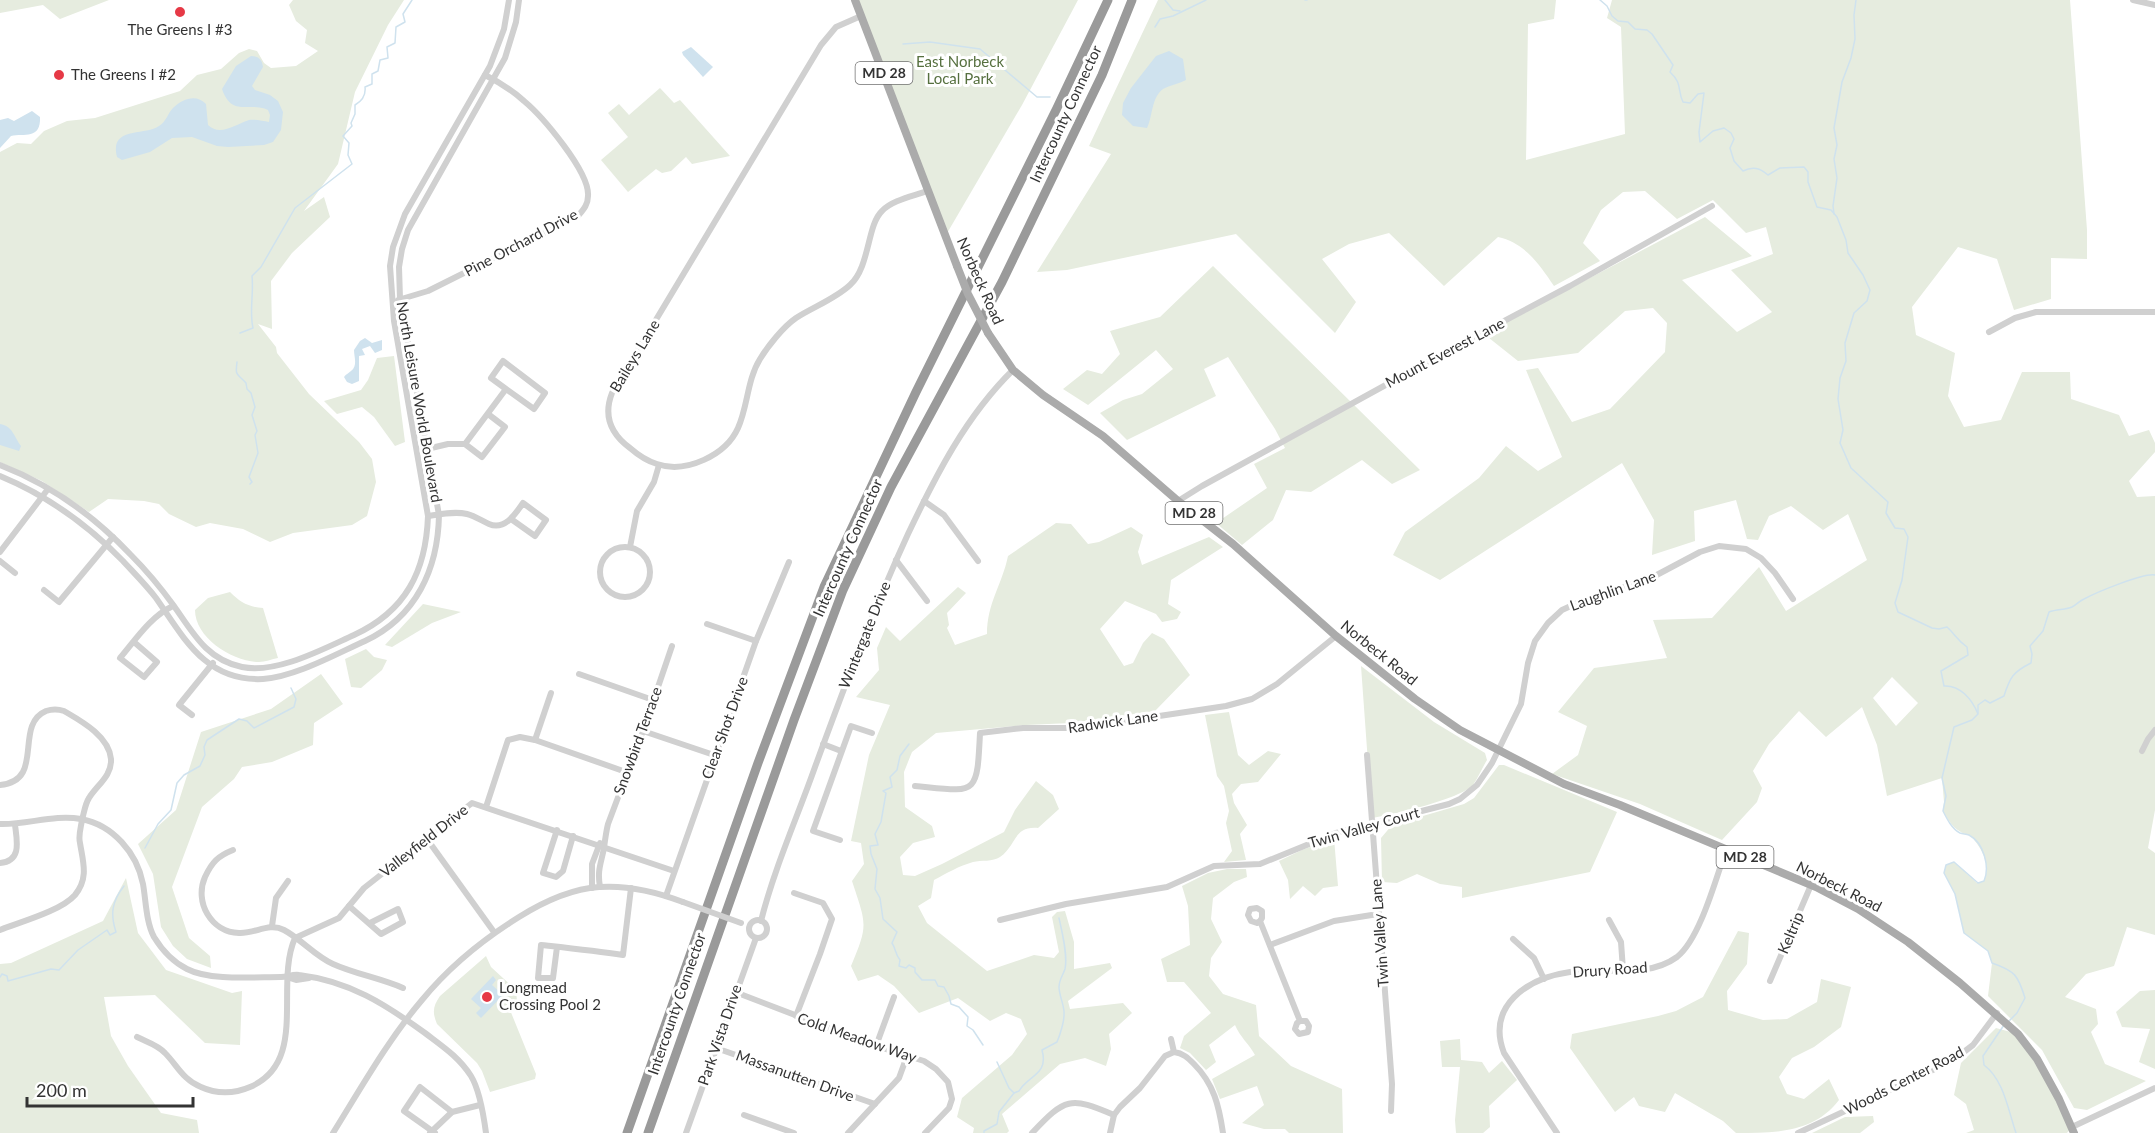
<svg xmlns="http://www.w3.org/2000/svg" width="2155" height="1133" viewBox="0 0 2155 1133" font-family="Lato,sans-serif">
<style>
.green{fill:#e6ecdf;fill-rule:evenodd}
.water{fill:#cfe2ee}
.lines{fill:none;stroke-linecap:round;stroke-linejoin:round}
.stream{stroke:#cfe2ee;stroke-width:1.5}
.minor{stroke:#d0d0d0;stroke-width:6}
.major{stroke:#ababab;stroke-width:8}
.highway{stroke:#9a9a9a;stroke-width:9}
.minor-bridge{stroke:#d0d0d0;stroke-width:6}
.major-bridge{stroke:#ababab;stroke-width:8}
.poi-dot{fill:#e63946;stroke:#fff;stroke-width:2}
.labels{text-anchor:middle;stroke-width:6;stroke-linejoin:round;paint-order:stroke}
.shield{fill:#fff;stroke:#707070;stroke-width:1.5}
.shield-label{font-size:14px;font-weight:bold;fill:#333}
.poi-label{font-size:15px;fill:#333;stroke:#fff;text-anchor:start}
.park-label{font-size:15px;fill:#56703f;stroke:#fff}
.street-label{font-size:15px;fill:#333;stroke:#fff}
</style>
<rect width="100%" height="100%" fill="#fff"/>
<g class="green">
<polygon points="0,0 109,0 60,19 43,5 0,13"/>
<polygon points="293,0 404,0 388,25 355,92 338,164 304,211 324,197 330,217 292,253 271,281 272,329 258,324 276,347 277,353 309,394 359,442 372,459 376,482 367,516 352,525 293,533 270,542 243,529 210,523 196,527 169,514 159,504 144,501 108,499 89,512 42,481 0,462 0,152 17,143 31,144 44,131 67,121 95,118 180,91 197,75 221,69 239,53 249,49 257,51 264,63 271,68 296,66 318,51 305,43 307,30 296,21 289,5"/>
<polygon points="855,0 1078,0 1022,105 946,235"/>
<path d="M1158,0h398l-2,19 -26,5 -2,136 99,-26 -4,-107 -14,-9 5,-18h458l17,230v29l-36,-1v41l-37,11 -17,-51 -39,-12 -46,60 4,28 39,18 -7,43 16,31 37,-7 21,-48h48l1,27 48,16 10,21 20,-6 6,13v9l-26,29 8,16 18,-1v314l-7,38 7,5v82l-28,-8 -13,39 -28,8 -21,23 31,12 2,15 -7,8 14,32 41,17 -59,29 -13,-2 -32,-58 -54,-54 4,-33 -4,-12 -24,-18 -9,-39 -11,-21 2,-8 8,-3 23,21 7,-2c7,-17 -2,-32 -13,-45 -15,-4 -21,-12 -28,-25l1,-9 -2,-24 -55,18 -10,-51 -15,-38 -36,30 -27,-26 -30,33 -16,27 9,17 -5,14 -35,38 -82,-36 -88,-30 26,-19 9,-29 -29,-14 36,-44 73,-10 -14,-38 59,-2 47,-51 27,44 81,-51 -19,-46 -25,16 -32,-24 -22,10 -11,24 -11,-1 -11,-39 -42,11 1,30 -43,14 2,-35 -32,-57 -182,117 -47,-25 12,-23 74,-54 27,-32 32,25 24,-14 -36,-87 12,-2 34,54 38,-13 55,-57 2,-29 -14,-15 -28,3 -47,42 -60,8 -34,-27 221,-117 47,39 -70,24 55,52 35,-20 -41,-42 42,-16 -7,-27 -20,6 -33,-33 -36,19 -32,-28 -22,1 -22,18 -18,33 17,18 -46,25c-15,-22 -29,-43 -56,-49l-54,49 -55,-53 -40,11 -27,15 34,43 -21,31 -99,-99 -169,36 -30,2 74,-118 -22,-8zM1892,677l26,26 -22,23 -23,-28z"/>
<polygon points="660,88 674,103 680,100 730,156 692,164 686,157 671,171 662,173 656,169 628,192 601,160 628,137 608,113 619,104 629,115"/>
<polygon points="1213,266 1420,470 1392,484 1362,460 1311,492 1286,490 1273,520 1242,545 1216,523 1267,488 1254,464 1285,448 1275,429 1228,357 1204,369 1216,396 1127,440 1100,413 1123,400 1142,394 1173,369 1156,350 1088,405 1063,389 1087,370 1102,374 1120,354 1110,331 1160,317"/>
<polygon points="394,356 405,442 395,446 374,417 362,407 337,414 324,401 361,390 368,380 377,358"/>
<path d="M1056,523l15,1 17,20 11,-2 32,-15 12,8 -5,17 4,13 67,-28 14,10 -52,33 -3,24 13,8 -4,7 -15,3 -6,-8 -31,-13 -25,28 24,37 9,-3 10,-20 9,-10 12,6 26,36 -35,36 -84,12 -45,2 -90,8 -24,19 -8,20 1,35 27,19 3,11 -22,6 -13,14 3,18 12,1 27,-12 62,-32 11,-22 21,-29 17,14 6,14 -21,19c-25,-2 -21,17 -38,29 -7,5 -19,3 -27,5 -14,4 -26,11 -39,18l-3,18 -13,8 9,17 60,48 47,-16 20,3 5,-6 -7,-35 5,-5 8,-1 9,31v27l36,-6 2,5 -44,33 2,8 53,-6 9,10 -23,21 2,15 -5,17 -21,-8 -25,6 -58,50 7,17 -2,2h-34l1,-5 -17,-11 5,-19 50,-43 15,-21 -6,-15 -15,-6 -16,8 -32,-23 -39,15 -25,-27 -16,-11 -20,6 -7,-15c18,-42 15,-42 1,-85l12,-17 -3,-21 -10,-2 18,-86 21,-50 -34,-8 23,-27 -2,-22 9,-21 14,14 58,-54 8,6 -19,20 2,12 -2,3 8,17 32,-11c0,-31 15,-49 21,-78z"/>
<path d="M230,592c10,10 18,15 33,16l15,50c-6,1 -13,4 -19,4 -26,0 -64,-24 -64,-52l13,-12z"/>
<polygon points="423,604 461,612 432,623 392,647 385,645"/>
<polygon points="366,649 374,657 387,660 382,670 361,688 351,687 345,659"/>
<path d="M1361,666l73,56 51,31 2,7c-5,8 -9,18 -14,25 -13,14 -81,30 -101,33z"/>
<polygon points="321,674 343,704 314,723 313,745 272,762 242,767 234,779 202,807 172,887 189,938 210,956 211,968 187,959 173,946 161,927 153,874 138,844 176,810 201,732 271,709"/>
<polygon points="1229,712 1238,755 1249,765 1268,751 1281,754 1258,782 1241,784 1232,794 1234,803 1247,825 1240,834 1246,860 1224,862 1232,851 1226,823 1229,811 1224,786 1217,776 1205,715"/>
<polygon points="1499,765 1504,765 1617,812 1590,872 1462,898 1462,887 1440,884 1417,874 1397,883 1382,882 1381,838 1392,825 1464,804 1474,798"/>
<polygon points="1334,838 1338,886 1323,888 1315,896 1303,886 1290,899 1288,880 1279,861 1302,850"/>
<path d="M1227,869h19l1,8 -13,5 -21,16 -2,21 11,23 -11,16 -2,18 14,18 33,11 3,31 32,30 51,23 1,44h-54l-4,-4h-21l-22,-6 22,-18 -7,-19 -37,13 -8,-20 43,-24c-6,-11 -15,-18 -20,-30l-26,20 7,17 -10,8 -16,-17 -10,-5 4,-12 27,-23 -27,-31h-17l-6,-23 29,-14 -2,-39 -6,-20 26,-13z"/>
<polygon points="126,878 138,933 166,970 232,993 242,991 240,1045 205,1043 155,995 104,997 111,1036 128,1066 161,1113 197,1120 199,1133 0,1133 0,964 11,963 103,921"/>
<path d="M1738,931l11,2 -2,31 -20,27 1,19 35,10 24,-1 30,-17 4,-23 30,8 -10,40 -27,20 -22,11 -13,19 8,17 17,5 25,-20 10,21c-25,33 -64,33 -103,33l-13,-12 -48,-28 -10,19 -26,-6 -5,-9 -19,15 -45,-64 2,-14 86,-18 18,-5 27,-14z"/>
<path d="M486,956l5,11 25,23 1,11 -7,9 26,64 -1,5 -45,13 -8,-21 -5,-8 -40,-39c-5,-12 -4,-18 3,-28z"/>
<polygon points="2155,990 2155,1069 2139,1062 2150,1029 2122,1027 2116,1012 2140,991"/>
<polygon points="1996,1028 2018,1034 2072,1127 2067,1133 1966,1133 1974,1130 1966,1104 1954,1095 1961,1063"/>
<polygon points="1460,1039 1461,1060 1482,1062 1489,1073 1502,1061 1517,1080 1489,1106 1490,1127 1483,1133 1456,1133 1455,1120 1460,1067 1442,1067 1440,1041"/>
<polygon points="1873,1116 1874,1122 1860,1133 1812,1133 1845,1117"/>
</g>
<g class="water">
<polygon points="691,47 713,67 703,77 683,55 682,52"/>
<path d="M1169,51l14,8 3,21c-7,4 -16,5 -23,9 -12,9 -10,27 -16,39l-14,-2 -11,-11 1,-12 8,-15 25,-32z"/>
<path d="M251,56c7,0 11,3 12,11l-11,19 3,4 15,5 8,6 5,11 -2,18 -8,12 -9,3 -36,2 -11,-1 -25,-9 -20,1 -22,14 -28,8 -5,-3c-8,-31 28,-21 42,-31 7,-4 9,-13 14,-18 10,-10 24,-14 33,-4l2,21c12,12 28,-1 41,-5 6,-1 14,1 20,2l1,-7 -2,-5c-18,-9 -36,8 -46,-21l14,-23z"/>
<path d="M32,111l8,6c1,23 -16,16 -29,19l-11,12v-28l8,-2 6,3z"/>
<path d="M365,338l7,5 10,-3v10l-7,3 -5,-7 -8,3 3,6 -6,1v25l-7,3 -5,-2 -3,-5c2,-3 5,-4 7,-6 7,-5 3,-14 3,-21l6,-9z"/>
<path d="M0,424c13,2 14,13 21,22l-2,5 -19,-6z"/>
<polygon points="493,976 496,980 492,985 503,995 481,1018 476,1013 481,1008 471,999"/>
</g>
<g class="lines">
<g class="stream">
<polyline points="1165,0 1173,10 1180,11"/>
<polyline points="1305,0 1307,0"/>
<path d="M1600,0l7,6 5,10 6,5 10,1 7,7 12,1 5,4 21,31 -3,7c13,12 7,18 13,30l7,1 8,-9 6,-1 -5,39 1,10 13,-11 11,-3 7,5 3,6 -4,9 4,13 9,10c10,-5 17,-3 25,4l12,-7 24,-1 4,5v10l9,25 14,3 6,7 9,23 2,13 15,22 7,15 -3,11 -13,12 -9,30 1,18 -6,17 -2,21 5,31 -3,13 11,25 37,34 -2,11 9,15 9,1 4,8 -6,43 -7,23 3,9 34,16 7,1 8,-2c9,8 9,12 20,20l1,8 -27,16 3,15c16,-1 28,13 34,28l-6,6 -18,7 -12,51 4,18 -3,15c4,8 9,18 17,22 3,1 6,1 9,2 15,8 21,32 15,46l-6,2 -24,-21 -8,3 -2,8 11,21 9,39 24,18 4,12c23,8 26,12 33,35l-8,15 -9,9"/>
<polyline points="1155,27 1160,19 1173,16 1206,0"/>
<polyline points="903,44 930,42 980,49 1037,97 1050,97"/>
<polyline points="1834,214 1833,206 1837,178 1834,159 1837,145 1834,128 1842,82 1851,58 1855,39 1854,15 1856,0"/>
<path d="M240,333l13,-5c-4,-17 1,-34 -1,-52l9,-9 34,-59 57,-44 -4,-9 1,-12 -6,-7 9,-10 -1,-3 4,-9v-9c7,-4 11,-10 10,-18l7,-3v-10l6,-3 2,-11 8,-2 -1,-11 8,-4 1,-16 9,-5 -2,-8 9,-14"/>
<path d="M237,362c-2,15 0,11 9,21l1,6 4,4 4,14 -3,8 5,16 -2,4 3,18 -9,24 3,5 -2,2"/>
<path d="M1978,713v-8l7,-5 5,3 14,-7c6,-19 9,-24 27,-33l1,-9 -2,-8 13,-15 6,-19c8,-3 16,-2 23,-5 4,-2 7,-6 12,-8 11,-6 61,-27 71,-24"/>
<path d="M909,744l-9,12 -3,14 -7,7 2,10 -9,4 3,2 -5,29 -6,12 3,11 -8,1 1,8 6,15 -2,20 5,9 3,21 14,13 -5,11c4,6 3,11 8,17l-1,6 7,2 3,-3 6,3v4l7,8h13l3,6 6,1 5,9 2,8 8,3 9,10 -1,9 6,4 10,15"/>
<polyline points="145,848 158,824 171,810 177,783 184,775 200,766 205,755 204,747 207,740 239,719 247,721 254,728 294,707 296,699 291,688"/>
<path d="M0,977l2,-3 5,2 1,5 43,-12 8,1 19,-20 29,-20 3,5 6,-3c-6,-18 -4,-31 8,-46"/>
<path d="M2004,1025l-21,31 1,9c20,15 24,45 32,68"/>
<path d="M1014,1093l5,-2c9,-16 30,-16 23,-41l15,-8c3,-7 7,-20 7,-27 1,-9 -5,-19 -5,-28 0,-7 4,-12 6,-18 3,-14 -3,-37 -6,-51"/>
<polyline points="984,1133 984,1131 997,1124 999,1112 1014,1093 1009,1088 997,1062"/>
</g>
<g class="minor">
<polyline points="2133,0 2155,5"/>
<path d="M861,16l-25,11 -15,18 -209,348c-9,23 -1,41 18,55 8,7 17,13 27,16 29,10 69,-9 81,-36 10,-22 9,-48 22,-69 8,-13 23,-32 36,-41 17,-11 39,-19 54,-33 20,-18 17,-60 32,-74 10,-11 32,-15 45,-20"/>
<path d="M398,300l30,-9 150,-75c5,-6 10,-11 10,-20 2,-24 -46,-80 -64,-95 -12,-11 -25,-19 -39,-26"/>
<polyline points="1989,332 2015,318 2036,312 2155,312"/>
<polyline points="465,444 482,457 505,427 488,414"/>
<polyline points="427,449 448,444 465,444 506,389 534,409 545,393 503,361 491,378 506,389"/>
<path d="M0,465c49,19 94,51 130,89 16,16 31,34 44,52 19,27 33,54 68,61 35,7 81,-18 112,-32 52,-24 72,-64 74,-119l-34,-195 -4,-55 3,-19 12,-33 85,-148 14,-37 5,-29"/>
<path d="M0,476c46,19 88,49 123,85 11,12 23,24 33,37 28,40 50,84 107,81 32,-2 73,-25 102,-38 51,-24 73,-72 74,-126l-39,-216 -1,-32 3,-18 6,-19 97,-172 11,-36 3,-22"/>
<polyline points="924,501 944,515 978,561"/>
<polyline points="1178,501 1202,486 1442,354 1570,286 1712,206"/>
<path d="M428,516c13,-2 27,-5 39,-2 8,2 15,7 22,10 16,7 27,-11 34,-21l23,17 -11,16 -24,-17"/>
<circle cx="625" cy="572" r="25"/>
<polyline points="630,547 637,511 654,482 659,465"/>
<polyline points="0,552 48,489"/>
<polyline points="896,560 927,601"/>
<polyline points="0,561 15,573"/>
<polyline points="44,590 59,602 113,537"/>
<polyline points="707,624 756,641"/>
<path d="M134,642l23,20 -13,15 -24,-19c16,-19 31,-42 53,-52"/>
<polyline points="579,674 653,700"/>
<polyline points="192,715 179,705 213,663"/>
<polyline points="643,731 714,755"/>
<polyline points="535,740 551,693"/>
<polyline points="823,744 841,751"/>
<polyline points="2142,751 2148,739 2155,730"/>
<polyline points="1367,755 1392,1084 1391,1111"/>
<path d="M0,785c46,-4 13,-60 46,-74 6,-2 12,-2 18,0 17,10 45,25 47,48 1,17 -14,26 -22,39 -4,6 -5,15 -7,22 -1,7 -4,16 -2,23 3,19 9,35 -5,52 -14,16 -55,27 -75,35"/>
<path d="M915,786c62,6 62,11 65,-53l43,-5h56l147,-22 26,-7 25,-15 59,-48"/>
<polyline points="486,807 508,740 520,737 535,740 626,772"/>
<path d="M0,824c27,1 54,-10 81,-5 32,6 56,34 62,65 3,17 3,38 11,53 8,13 19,25 33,32 23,12 67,8 94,8 6,0 12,-3 18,-2 50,6 86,29 126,58 17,13 34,24 46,43 8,13 13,42 15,57"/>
<polyline points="557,830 543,873 556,877 563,871 573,836"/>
<polyline points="427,839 494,932"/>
<polyline points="840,840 813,831 851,726 872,733"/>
<path d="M233,850c-15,6 -21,12 -28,27 -11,25 6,55 34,56 16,1 30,-11 45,-3 17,9 31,26 49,34 22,10 47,14 70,24"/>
<path d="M0,863c22,-2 17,-22 15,-38"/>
<path d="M600,887c-3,-17 1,-23 4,-39 1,-8 2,-16 4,-24l35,-93 29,-85"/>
<polyline points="592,888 592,864 600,843"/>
<polyline points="794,893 823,903 832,919 820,954 796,1016"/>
<polyline points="666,896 756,641 789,562"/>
<polyline points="349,906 381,934 403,922 398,909 370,923"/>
<polyline points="1000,920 1066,904 1167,887 1214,866 1260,864 1336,833 1449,804 1460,799 1477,785 1492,763 1521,704 1528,663 1535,641 1548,623 1562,610 1586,599 1651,578 1700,552 1719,546 1746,549 1761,558 1775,573 1793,599"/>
<polyline points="1609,920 1621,942 1623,970"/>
<circle cx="758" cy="929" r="9"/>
<path d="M761,921c13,-52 36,-103 54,-154 29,-79 58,-157 93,-233 28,-59 58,-118 105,-164"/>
<polyline points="1260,921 1257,923 1251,921 1248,915 1250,909 1257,908 1262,911 1262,918 1260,921 1300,1021 1297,1023 1295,1029 1299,1034 1308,1032 1309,1026 1306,1021 1300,1021"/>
<polyline points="272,926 276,898 288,881"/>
<polyline points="1513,939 1534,958 1544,979"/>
<polyline points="1270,945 1334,921 1378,914"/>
<path d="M557,947l-4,31h-15l3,-33c27,3 55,6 82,10l8,-67"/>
<polyline points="287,977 296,980 309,978"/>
<polyline points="1770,981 1811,885"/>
<polyline points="735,992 876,1046 924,1061 936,1069 948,1082 952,1099 949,1108 925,1133"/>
<path d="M137,1037c10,5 21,8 28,16 12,12 18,27 36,34 15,7 33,7 49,0 59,-25 24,-102 45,-149l44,-20 25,-30 108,-85 202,68"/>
<path d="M1171,1039l3,13c9,1 14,6 20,12 20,20 25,42 29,69"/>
<polyline points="876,1046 894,997"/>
<polyline points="716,1048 875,1104"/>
<polyline points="744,1115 794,1133"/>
<polyline points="2072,1127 2155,1088"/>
<path d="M333,1133c28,-45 55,-93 89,-133 27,-33 60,-60 97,-83 24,-15 51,-28 80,-30 28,-2 58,5 84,15"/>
<polyline points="430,1133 452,1112 480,1105"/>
<polyline points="435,1133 404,1111 420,1087 452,1112"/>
<polyline points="686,1133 756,938"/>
<polyline points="848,1133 899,1078 907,1056"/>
<path d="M1032,1133c33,-35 38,-37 82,-18"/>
<polyline points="1110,1133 1114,1115 1120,1107 1140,1088 1165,1056 1174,1052"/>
<path d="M1557,1133l-53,-80c-18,-47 23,-75 66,-81 34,-5 77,7 107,-15 23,-18 39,-79 49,-107"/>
<polyline points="1798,1133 1952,1061 1973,1045 1997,1013"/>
</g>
<g class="major">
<polyline points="855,0 957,266"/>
<polyline points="988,333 1013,370 1043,395 1103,436 1178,501 1233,544 1336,636 1415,699 1460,730 1564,784 1620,805 1816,887 1858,909 1908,942 1960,983 2018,1034 2037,1059 2059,1099 2074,1133"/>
</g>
<g class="highway">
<polyline points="627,1133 758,763 824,587 916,392 1057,108 1108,0"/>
<polyline points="648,1133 794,720 843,590 891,487 1002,282 1102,75 1132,0"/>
</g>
<polyline class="minor-bridge" points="683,902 741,923"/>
<polyline class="major-bridge" points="957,266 968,294 988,333"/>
</g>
<g class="poi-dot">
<circle cx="180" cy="12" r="6"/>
<circle cx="59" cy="75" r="6"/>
<circle cx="487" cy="997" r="6"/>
</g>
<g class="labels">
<g class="shield">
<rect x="855.5" y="62" width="57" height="22" rx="4.5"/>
<rect x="1165.5" y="502" width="57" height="22" rx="4.5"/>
<rect x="1716.5" y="846" width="57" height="22" rx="4.5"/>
</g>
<g class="shield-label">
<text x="884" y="78">MD 28</text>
<text x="1194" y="518">MD 28</text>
<text x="1745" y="862">MD 28</text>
</g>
<g class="poi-label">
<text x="180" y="35" text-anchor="middle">The Greens I #3</text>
<text x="71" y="80">The Greens I #2</text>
<text x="499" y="993">Longmead<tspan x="499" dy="17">Crossing Pool 2</tspan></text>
</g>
<g class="park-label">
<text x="960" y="67">East Norbeck<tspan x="960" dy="17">Local Park</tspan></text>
</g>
<g class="street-label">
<text transform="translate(1066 114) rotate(-65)" y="5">Intercounty Connector</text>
<text transform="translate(521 243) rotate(-28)" y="5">Pine Orchard Drive</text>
<text transform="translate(980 281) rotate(66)" y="5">Norbeck Road</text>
<text transform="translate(1445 353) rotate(-28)" y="5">Mount Everest Lane</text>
<text transform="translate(635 356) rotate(-59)" y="5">Baileys Lane</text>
<text transform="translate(419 402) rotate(80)" y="5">North Leisure World Boulevard</text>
<text transform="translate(848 548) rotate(-66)" y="5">Intercounty Connector</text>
<text transform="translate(1613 591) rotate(-20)" y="5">Laughlin Lane</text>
<text transform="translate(865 635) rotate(-68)" y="5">Wintergate Drive</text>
<text transform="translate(1379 653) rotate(39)" y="5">Norbeck Road</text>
<text transform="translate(1113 722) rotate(-8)" y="5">Radwick Lane</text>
<text transform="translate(725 728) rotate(-70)" y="5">Clear Shot Drive</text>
<text transform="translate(638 741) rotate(-70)" y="5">Snowbird Terrace</text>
<text transform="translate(1364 828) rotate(-16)" y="5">Twin Valley Court</text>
<text transform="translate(424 841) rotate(-38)" y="5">Valleyfield Drive</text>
<text transform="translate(1839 887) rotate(27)" y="5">Norbeck Road</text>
<text transform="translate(1380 933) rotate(-94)" y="5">Twin Valley Lane</text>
<text transform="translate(1791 933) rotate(-67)" y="5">Keltrip</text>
<text transform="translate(1610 970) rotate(-4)" y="5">Drury Road</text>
<text transform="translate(677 1004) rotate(-71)" y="5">Intercounty Connector</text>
<text transform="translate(720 1035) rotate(-71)" y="5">Park Vista Drive</text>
<text transform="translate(857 1038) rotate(19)" y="5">Cold Meadow Way</text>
<text transform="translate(795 1076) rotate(20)" y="5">Massanutten Drive</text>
<text transform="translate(1904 1081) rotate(-27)" y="5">Woods Center Road</text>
</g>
</g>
<path d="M27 1097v9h166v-9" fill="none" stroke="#333333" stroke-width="3"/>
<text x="36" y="1097" font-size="18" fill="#333333" stroke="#ffffff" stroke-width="4.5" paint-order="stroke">200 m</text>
</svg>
